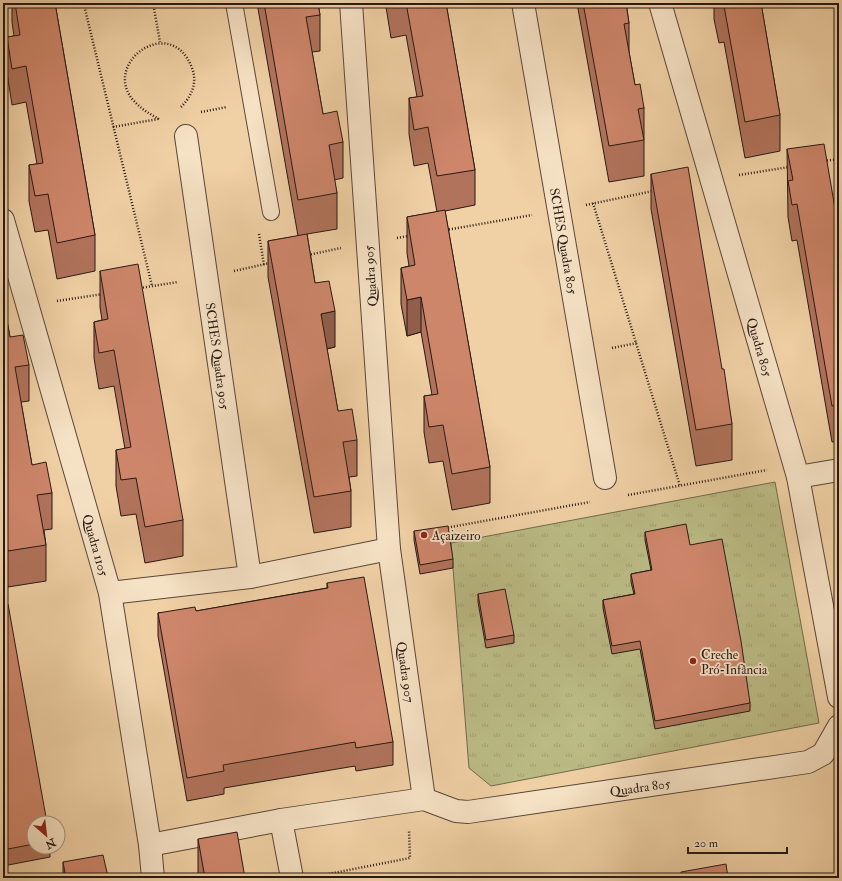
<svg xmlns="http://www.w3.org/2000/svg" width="842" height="881" viewBox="0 0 842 881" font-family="'IM FELL Double Pica',serif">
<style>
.grass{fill:url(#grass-tufts);stroke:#716a4c}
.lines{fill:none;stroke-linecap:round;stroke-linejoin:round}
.service-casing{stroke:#594738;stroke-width:18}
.minor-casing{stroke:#594738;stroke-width:24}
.path{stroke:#271914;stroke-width:2.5;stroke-dasharray:1 2;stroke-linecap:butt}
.service{stroke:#f5e1c4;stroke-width:16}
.minor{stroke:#f5e1c4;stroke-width:22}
.wall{fill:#b1735c;stroke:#271914}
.shaded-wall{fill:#905e4b;stroke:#271914}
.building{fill:#ce866b;stroke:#271914}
.poi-dot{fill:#8f2418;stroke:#f5e1c4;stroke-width:1.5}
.labels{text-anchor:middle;stroke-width:3.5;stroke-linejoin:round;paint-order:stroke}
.street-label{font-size:13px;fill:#271914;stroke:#f5e1c4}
.poi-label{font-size:13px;fill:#271914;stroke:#f5e1c4;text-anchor:start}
</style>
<defs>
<pattern id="grass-tufts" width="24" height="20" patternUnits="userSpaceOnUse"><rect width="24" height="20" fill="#bbbb85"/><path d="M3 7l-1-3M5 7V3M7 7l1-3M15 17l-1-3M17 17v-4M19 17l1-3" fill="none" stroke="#a1a072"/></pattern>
</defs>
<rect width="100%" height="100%" fill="#f0d1a5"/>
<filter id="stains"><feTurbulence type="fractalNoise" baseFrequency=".005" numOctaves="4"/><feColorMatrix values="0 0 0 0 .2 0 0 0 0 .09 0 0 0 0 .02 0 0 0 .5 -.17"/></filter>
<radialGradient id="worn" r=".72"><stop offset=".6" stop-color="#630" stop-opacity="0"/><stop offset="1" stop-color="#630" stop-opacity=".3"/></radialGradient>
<polygon class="grass" points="775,482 819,723 491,786 469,768 451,543"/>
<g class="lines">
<g class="service-casing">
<polyline id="service" points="234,3 271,212"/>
</g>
<g class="minor-casing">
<g id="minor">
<polyline points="523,3 605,478"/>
<polyline points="660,3 798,477 839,697"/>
<polyline points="186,136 250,577"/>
<polyline points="3,220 110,593 150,845 153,878"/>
<polyline points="798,477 839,470"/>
<polyline points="110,593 250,577 389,549"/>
<polyline points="424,799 456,811 468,812 808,762 823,754 839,726"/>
<polyline points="281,820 292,878"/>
<polyline points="150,845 281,820 424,799 389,549 351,3"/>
</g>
</g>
<g class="path">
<polyline points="74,3 84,5 152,286"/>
<polyline points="153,3 160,42"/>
<polyline points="84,5 99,3"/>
<polyline points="3,6 7,3"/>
<polyline points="201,112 227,107"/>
<path d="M159,119c-9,-5 -18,-10 -25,-18 -34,-37 37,-89 58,-33 6,15 -1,29 -11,39"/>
<polyline points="113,127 158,119"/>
<polyline points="824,161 839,159"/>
<polyline points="739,175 789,167"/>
<polyline points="593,203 680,486"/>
<polyline points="586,205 653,191"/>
<polyline points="446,230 532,215"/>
<polyline points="259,234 264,265"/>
<polyline points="397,238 409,236"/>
<polyline points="308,255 341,248"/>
<polyline points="234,271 270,263"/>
<polyline points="140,288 178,282"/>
<polyline points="57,301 103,294"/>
<polyline points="612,348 637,343"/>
<polyline points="628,495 767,470"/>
<polyline points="445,528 590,502"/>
<polyline points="100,878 124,874"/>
<polyline points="323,878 323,875 410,858 409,830"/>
</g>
<use href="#service" class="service"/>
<use href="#minor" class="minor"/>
</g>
<g class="wall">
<polygon points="12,3 55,3 95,235 95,271 57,279 48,230 35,232 29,201 29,165 37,164 26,102 12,105 7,73 7,37 14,36 12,22"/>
<polygon points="257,3 318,3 320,15 320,51 312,52 323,114 343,142 343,178 334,180 337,193 337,229 307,234 315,283 335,347 327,349 338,411 357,440 357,476 349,477 351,491 351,527 314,533 268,277 268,241 298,236"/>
<polygon points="386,3 446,3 475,170 475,205 445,211 490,467 490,503 452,510 443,461 429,463 424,432 424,396 432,395 421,332 407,336 401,304 401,268 409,266 407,253 407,217 437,212 428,163 414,166 409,134 409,98 417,97 406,35 391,38 386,7"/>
<polygon points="577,3 626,3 629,23 629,52 635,85 644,108 644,176 609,182"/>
<polygon points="714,3 761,3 780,115 780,151 745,158 724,42 719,43 714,19"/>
<polygon points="787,149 839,232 839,441 832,442 797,240 792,241 788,217"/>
<polygon points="651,174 722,369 732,424 732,460 696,466 651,209"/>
<polygon points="100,271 183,520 183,556 145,563 136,514 121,516 116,486 116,450 125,449 114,386 99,389 94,358 94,322 102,320 100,307"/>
<polygon points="3,299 10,337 29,365 29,401 21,402 32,465 52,493 52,529 44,530 46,545 46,581 8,587 3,558"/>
<polygon points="414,531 453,559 453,568 420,574 414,540"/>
<polygon points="645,532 690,545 750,703 750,711 655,729 640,649 612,654 603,608 603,600 634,594 631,582 631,574 651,570 645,540"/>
<polygon points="327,583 393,742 393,765 356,771 355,766 224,788 224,794 187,801 158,636 158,613 196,611 327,588"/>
<polygon points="478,594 514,635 514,643 486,648 478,602"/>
<polygon points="3,605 34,823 34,847 50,847 50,857 3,866"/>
<polygon points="198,839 245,878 199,878 198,875"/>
<polygon points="63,862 108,877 112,878 63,878"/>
</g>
<g class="shaded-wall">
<polygon points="421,297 421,332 407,336 407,300"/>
<polygon points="335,311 335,347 321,350 321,314"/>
</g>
<g class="building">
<polygon points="15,3 55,3 95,235 57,243 48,194 35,196 29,165 43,163 26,66 12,69 7,37 20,35"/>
<polygon points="264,3 318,3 320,15 306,17 323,114 337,111 343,142 329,145 337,193 298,200"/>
<polygon points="406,3 446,3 475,170 437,176 428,127 414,130 409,98 423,96"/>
<polygon points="583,3 626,3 629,23 624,24 635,85 640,84 644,108 638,109 644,140 609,146"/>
<polygon points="718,3 761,3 780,115 745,122 724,6 719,7"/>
<polygon points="824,144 839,232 839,405 832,406 797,204 792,205 788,181 793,180 787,149"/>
<polygon points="688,167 722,369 724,369 732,424 696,430 651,174"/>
<polygon points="445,210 490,467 452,474 443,425 429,427 424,396 438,394 421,297 407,300 401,268 415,265 407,217"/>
<polygon points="307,234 315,283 329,281 335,311 321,314 338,411 352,409 357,440 343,442 351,491 314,497 268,241"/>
<polygon points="138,264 183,520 145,527 136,478 121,480 116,450 131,447 114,350 99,353 94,322 108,319 100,271"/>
<polygon points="3,299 10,337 23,335 29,365 15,367 32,465 46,462 52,493 37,495 46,545 8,551 3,522"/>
<polygon points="686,524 690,545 722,539 741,641 750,703 655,721 640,641 612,646 603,600 635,594 631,574 652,570 645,532"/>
<polygon points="448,526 453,559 420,565 414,531"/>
<polygon points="364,577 393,742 356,748 355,742 223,765 224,771 187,778 158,613 195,607 196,611 328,588 327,583"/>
<polygon points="505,589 514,635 486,640 478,594"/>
<polygon points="8,604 47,823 34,823 34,844 3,850 3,605"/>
<polygon points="237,832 245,878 205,878 198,839"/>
<polygon points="103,855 108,877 112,878 66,878 63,862"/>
<polygon points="726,864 728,878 682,878 681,872"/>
</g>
<g class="poi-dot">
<circle cx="424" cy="535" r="4"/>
<circle cx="693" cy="661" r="4"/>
</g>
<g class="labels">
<g class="street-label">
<text transform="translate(564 241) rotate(80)" y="5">SCHES Quadra 805</text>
<text transform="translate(370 276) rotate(-94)" y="5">Quadra 905</text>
<text transform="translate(760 347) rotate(74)" y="5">Quadra 805</text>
<text transform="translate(218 356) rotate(82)" y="5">SCHES Quadra 905</text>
<text transform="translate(96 545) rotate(74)" y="5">Quadra 1105</text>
<text transform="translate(406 672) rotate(82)" y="5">Quadra 907</text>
<text transform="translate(640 787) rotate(-8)" y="5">Quadra 805</text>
</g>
<g class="poi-label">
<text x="432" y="540">Açaizeiro</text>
<text x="701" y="659">Creche<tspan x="701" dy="15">Pró-Infância</tspan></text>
</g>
</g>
<rect width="842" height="881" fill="none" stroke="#f0d1a5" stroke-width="16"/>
<rect x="4" y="4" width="834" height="873" fill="none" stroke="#271914" stroke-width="2"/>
<rect x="8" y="8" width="826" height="865" fill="none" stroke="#271914"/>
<g transform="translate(46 835) rotate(152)"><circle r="19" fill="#f5e1c4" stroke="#a3917e"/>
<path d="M0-3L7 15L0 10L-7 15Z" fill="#8f2418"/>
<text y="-6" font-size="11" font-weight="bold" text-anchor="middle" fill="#271914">N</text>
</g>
<path d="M688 847v6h99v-6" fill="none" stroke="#271914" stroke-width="2"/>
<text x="694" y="847" font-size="12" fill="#271914" stroke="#f5e1c4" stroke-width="3" paint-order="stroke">20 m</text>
<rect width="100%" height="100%" filter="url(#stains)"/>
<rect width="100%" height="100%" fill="url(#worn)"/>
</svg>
